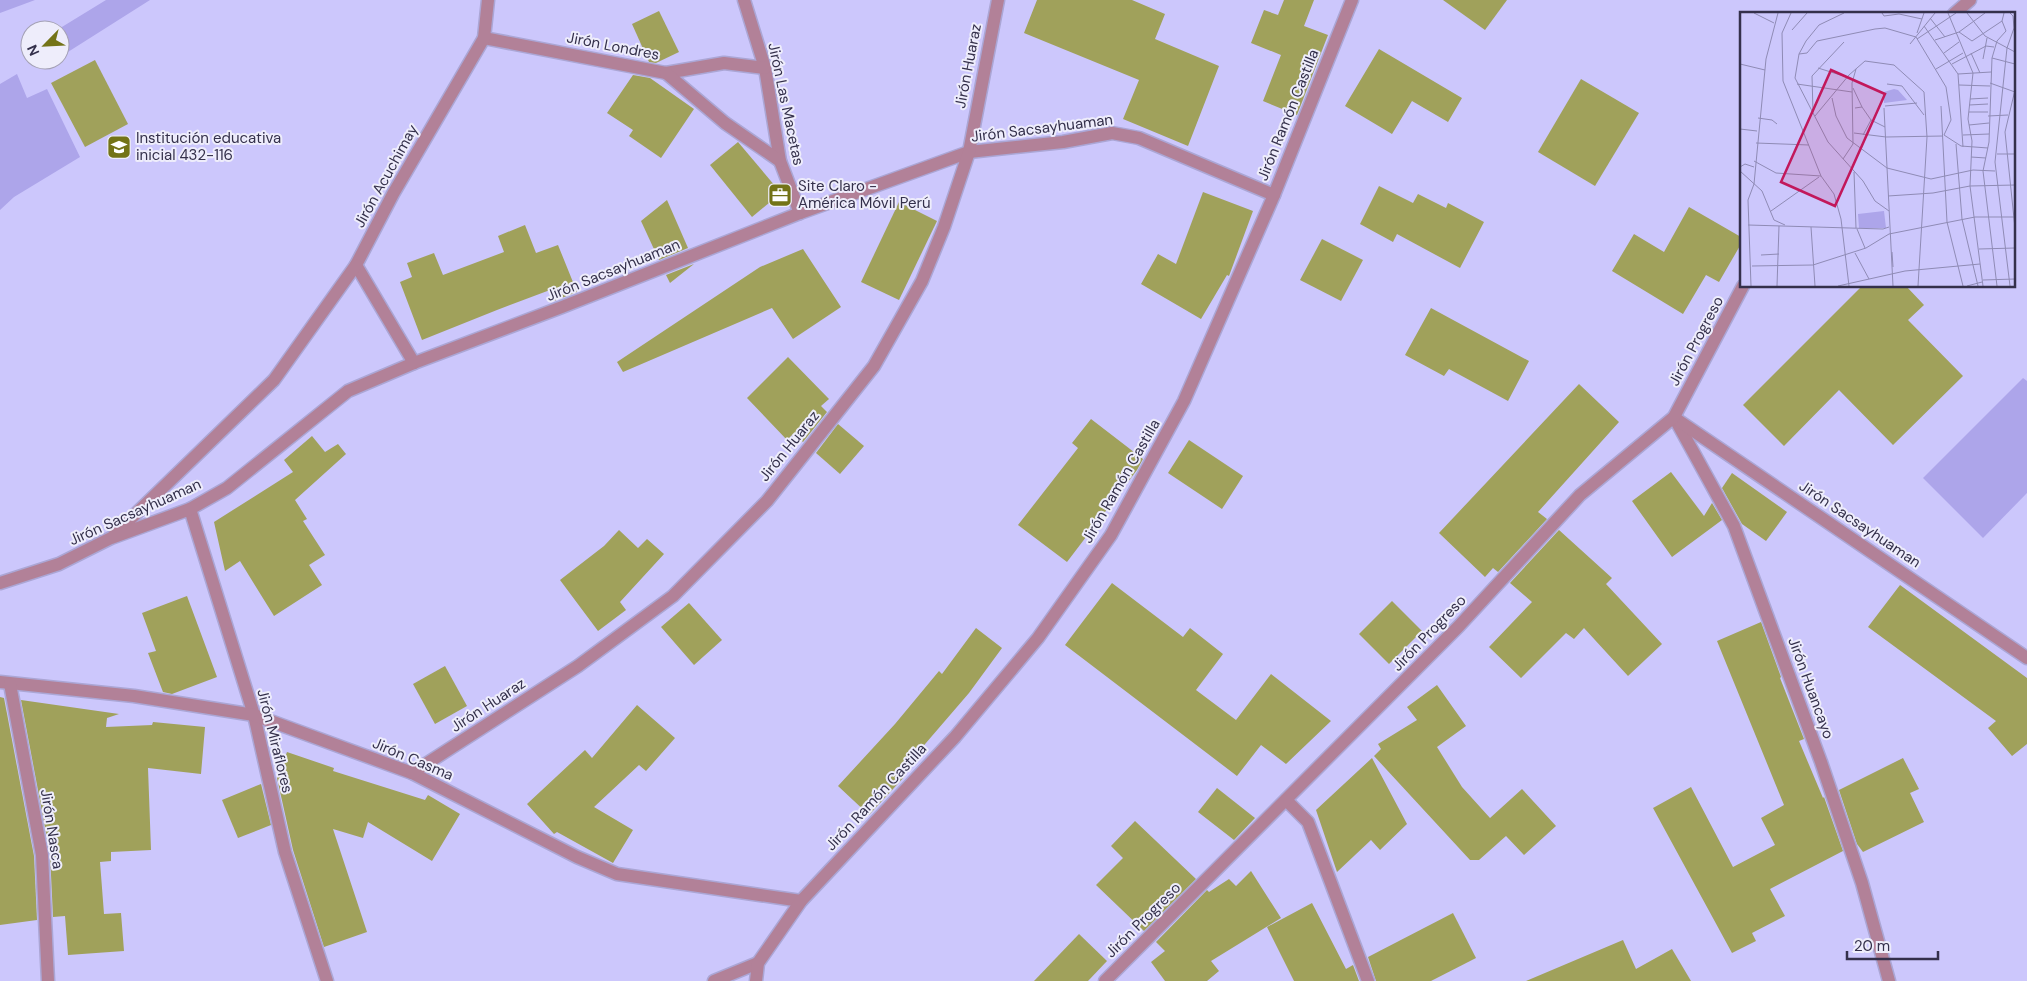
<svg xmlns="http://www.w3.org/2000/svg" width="2027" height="981" viewBox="0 0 2027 981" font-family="'DM Sans',sans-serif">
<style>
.green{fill:#ada5ea}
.building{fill:#a0a15b}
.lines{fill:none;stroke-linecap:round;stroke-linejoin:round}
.minor-casing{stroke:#aba6d5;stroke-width:15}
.minor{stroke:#b28198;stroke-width:12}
.labels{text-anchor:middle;stroke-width:4;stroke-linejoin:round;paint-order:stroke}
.street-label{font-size:15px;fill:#34304b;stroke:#eeedfb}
.poi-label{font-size:15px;fill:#34304b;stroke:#eeedfb;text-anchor:start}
.inset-road{fill:none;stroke:#8f8bb5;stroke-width:1}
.view{fill:#c2185b;fill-opacity:0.15;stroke:#c2185b;stroke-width:2.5}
.inset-edge{fill:none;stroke:#34304b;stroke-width:2.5}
</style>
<rect width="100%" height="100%" fill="#ccc7fc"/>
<g class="green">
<polygon points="0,0 35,0 0,13"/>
<polygon points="106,0 150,0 60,57 60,30 57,30"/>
<polygon points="17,74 27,98 47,89 80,157 14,197 0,210 0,84"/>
<polygon points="2023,378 2027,381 2027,493 1983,538 1923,478"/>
</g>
<g class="building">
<polygon points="1037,0 1132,0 1165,14 1155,39 1219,66 1188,146 1123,119 1139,80 1024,33"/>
<polygon points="1284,0 1314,0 1304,26 1328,35 1297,115 1263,101 1281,55 1251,43 1264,10 1278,15"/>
<polygon points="1443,0 1507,0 1485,30"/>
<polygon points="659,11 679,52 656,63 649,62 632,24"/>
<polygon points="1379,49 1462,98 1448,122 1412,101 1392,134 1345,106"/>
<polygon points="95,60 128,124 85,147 51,83"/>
<polygon points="633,75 650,78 694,109 661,158 629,136 633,130 607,113"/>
<polygon points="1581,79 1639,113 1595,186 1538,152"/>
<polygon points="738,142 781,193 752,217 710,165"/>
<polygon points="1379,186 1413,203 1418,194 1446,208 1448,203 1484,222 1460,268 1397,234 1393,242 1360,224"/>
<polygon points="1203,192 1253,211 1229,276 1227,275 1201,319 1141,284 1158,254 1176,264"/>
<polygon points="667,200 688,248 659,260 641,221"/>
<polygon points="899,202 937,221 899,300 861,282"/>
<polygon points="1689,207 1741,237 1741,244 1719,282 1706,275 1683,314 1612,271 1634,234 1664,252"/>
<polygon points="525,225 536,253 558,245 577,292 554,301 550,290 497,310 422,340 400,282 412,277 407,263 434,253 443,275 504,252 498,236"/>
<polygon points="1322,239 1363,260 1341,301 1300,280"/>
<polygon points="803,249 841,307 793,339 772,308 623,372 617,362 760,267"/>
<polygon points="694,264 670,283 666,275"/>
<polygon points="1862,286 1906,286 1924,305 1908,320 1963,376 1893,445 1839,390 1784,446 1743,405"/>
<polygon points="1431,308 1529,361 1508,401 1449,369 1444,376 1405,355"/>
<polygon points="788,357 829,399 821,406 827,412 803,442 793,434 787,440 747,398"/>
<polygon points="1579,384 1619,422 1538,512 1547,519 1498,572 1493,568 1485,577 1439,533"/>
<polygon points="1091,419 1143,459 1137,470 1067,562 1018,525 1078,448 1072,443"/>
<polygon points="838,424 864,446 840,474 816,453"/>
<polygon points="312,436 325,452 338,444 346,454 295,500 307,519 303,521 325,555 309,565 322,585 274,616 240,561 225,571 214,522 293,472 284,460"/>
<polygon points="1189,440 1243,476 1222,509 1168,473"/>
<polygon points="1671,472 1704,516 1712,503 1722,520 1672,557 1632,501"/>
<polygon points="1732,473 1787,512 1766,541 1742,524 1722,488"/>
<polygon points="619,530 638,548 647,539 664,554 620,602 626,610 598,631 560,580 604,546"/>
<polygon points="1559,530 1612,578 1606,584 1662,644 1628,676 1584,628 1574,639 1566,633 1521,678 1489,647 1532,602 1510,583"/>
<polygon points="1112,583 1183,637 1190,628 1223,654 1196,690 1236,720 1271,674 1331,721 1286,764 1261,745 1237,776 1065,645"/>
<polygon points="1900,585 2027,678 2027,744 2012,756 1988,728 1996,721 1868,627"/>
<polygon points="187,596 217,677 172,694 163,692 148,653 156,651 142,613"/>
<polygon points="1392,601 1422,631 1389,664 1359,634"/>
<polygon points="689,603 722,640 694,665 661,627"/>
<polygon points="1761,622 1781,677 1780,678 1804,739 1799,741 1823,798 1824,797 1843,851 1770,889 1785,916 1752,933 1756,941 1732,953 1653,808 1691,787 1733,867 1775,845 1761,818 1784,805 1717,641"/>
<polygon points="976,628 1002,648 969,693 901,772 905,776 869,815 838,786 895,724 939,671 942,674"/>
<polygon points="445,666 467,706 435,724 413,684"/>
<polygon points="1437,685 1466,726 1437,747 1462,787 1490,818 1522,789 1556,826 1524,855 1506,836 1479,860 1470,860 1374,756 1381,749 1378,744 1417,720 1407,707"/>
<polygon points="0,697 4,698 34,856 37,920 0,925"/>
<polygon points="21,700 119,714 107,718 106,727 152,725 153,722 205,727 201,774 148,768 151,850 111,852 111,861 100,862 104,914 121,913 124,951 68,955 65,916 53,917 50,854"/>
<polygon points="637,705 675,738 646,771 639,765 594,807 633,830 613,863 557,832 554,834 527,804 585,750 592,758"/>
<polygon points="287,752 334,768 333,771 425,800 428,795 460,814 432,861 368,822 363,838 333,829 367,932 324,947 293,850 277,778"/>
<polygon points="1372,758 1407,824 1380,850 1371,840 1337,872 1316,810"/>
<polygon points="1903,758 1919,789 1910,793 1924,822 1863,852 1857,844 1839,790"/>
<polygon points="261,784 271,825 238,838 222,800"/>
<polygon points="1217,788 1255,818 1234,840 1198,812"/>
<polygon points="1135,821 1196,879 1144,931 1096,885 1123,858 1111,846"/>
<polygon points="1251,871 1281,918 1211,961 1219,971 1207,981 1165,981 1151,962 1165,951 1156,942 1207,890 1209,892 1229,879 1236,886"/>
<polygon points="1312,903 1346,969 1353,965 1359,981 1294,981 1267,927"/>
<polygon points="1453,913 1476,958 1431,981 1376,981 1368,957"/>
<polygon points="1079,934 1107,961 1088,981 1034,981"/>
<polygon points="1623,940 1636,969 1672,949 1691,981 1526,981"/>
</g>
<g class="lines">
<g class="minor-casing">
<g id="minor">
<polyline points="744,0 765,68 780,161 800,213"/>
<polyline points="1954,14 1970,0"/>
<polyline points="484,38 666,73 724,63 765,68"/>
<polyline points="666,73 725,123 780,161"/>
<polyline points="414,363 356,265 393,194 484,38 488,0"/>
<polyline points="1674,417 1734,526 1821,762 1862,883 1889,981"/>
<polyline points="1676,419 2027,658"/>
<polyline points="190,509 254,715 285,852 327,981"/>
<polyline points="115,534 274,380 356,265"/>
<polyline points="0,583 59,564 111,538 190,509 227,488 348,391 414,363 562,307 800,213 969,152 1063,142 1112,133 1139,138 1274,195"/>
<polyline points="0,682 134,696 254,715 412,773 577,857 617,874 801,901"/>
<polyline points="10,684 42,855 48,981"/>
<polyline points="412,773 578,666 673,596 767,501 874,366 922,281 944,227 969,152 998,0"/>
<polyline points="1286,800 1308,822 1368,981"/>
<polyline points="714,981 758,963"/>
<polyline points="756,981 758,963 801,901 955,737 1038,638 1111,535 1184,401 1274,195 1352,0"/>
<polyline points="1105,981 1459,626 1580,495 1674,417 1743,286"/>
</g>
</g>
<use href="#minor" class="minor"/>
</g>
<defs>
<g id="school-square" transform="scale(1.25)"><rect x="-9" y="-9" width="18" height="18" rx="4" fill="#737317" stroke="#eeedfb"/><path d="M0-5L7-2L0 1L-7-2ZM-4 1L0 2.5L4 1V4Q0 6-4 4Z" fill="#fff"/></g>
<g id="office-square" transform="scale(1.25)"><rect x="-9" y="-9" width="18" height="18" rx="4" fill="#737317" stroke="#eeedfb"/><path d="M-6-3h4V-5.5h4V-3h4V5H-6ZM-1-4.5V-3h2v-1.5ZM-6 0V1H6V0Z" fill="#fff"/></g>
</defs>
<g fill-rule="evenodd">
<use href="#school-square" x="119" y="147"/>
<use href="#office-square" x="780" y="195"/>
</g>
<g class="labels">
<g class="street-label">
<text transform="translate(613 46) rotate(11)" y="5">Jirón Londres</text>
<text transform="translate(968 66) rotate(-79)" y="5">Jirón Huaraz</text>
<text transform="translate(786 104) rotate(78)" y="5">Jirón Las Macetas</text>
<text transform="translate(1288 115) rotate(-68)" y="5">Jirón Ramón Castilla</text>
<text transform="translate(1042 128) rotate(-7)" y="5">Jirón Sacsayhuaman</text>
<text transform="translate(386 176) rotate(-61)" y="5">Jirón Acuchimay</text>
<text transform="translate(613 270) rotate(-22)" y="5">Jirón Sacsayhuaman</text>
<text transform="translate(1696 341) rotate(-62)" y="5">Jirón Progreso</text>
<text transform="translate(789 446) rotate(-51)" y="5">Jirón Huaraz</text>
<text transform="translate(1121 481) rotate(-60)" y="5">Jirón Ramón Castilla</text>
<text transform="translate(135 512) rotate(-24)" y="5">Jirón Sacsayhuaman</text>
<text transform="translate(1860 524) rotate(34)" y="5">Jirón Sacsayhuaman</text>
<text transform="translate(1429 633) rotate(-46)" y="5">Jirón Progreso</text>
<text transform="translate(1811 688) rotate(70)" y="5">Jirón Huancayo</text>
<text transform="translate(488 705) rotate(-33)" y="5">Jirón Huaraz</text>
<text transform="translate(275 741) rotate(76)" y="5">Jirón Miraflores</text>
<text transform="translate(413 759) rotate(23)" y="5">Jirón Casma</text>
<text transform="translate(876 797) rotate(-47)" y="5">Jirón Ramón Castilla</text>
<text transform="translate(52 829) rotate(81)" y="5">Jirón Nasca</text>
<text transform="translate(1143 920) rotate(-45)" y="5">Jirón Progreso</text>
</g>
<g class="poi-label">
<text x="136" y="143">Institución educativa<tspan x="136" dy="17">inicial 432-116</tspan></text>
<text x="798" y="191">Site Claro -<tspan x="798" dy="17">América Móvil Perú</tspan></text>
</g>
</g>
<g transform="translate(1740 12)">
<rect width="275" height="275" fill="#ccc7fc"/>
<path d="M154,77l4,1 9,10 -23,3v-11zM144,199l2,17h-27l-1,-14z" fill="#ada5ea"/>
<path class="inset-road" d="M14,1l20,10M51,1l-9,20 1,48 38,95 13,18 7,25 8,67M104,1l-25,12 -13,16 -7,13 -4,24 33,64 35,39 12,20 14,10M142,1l2,3 15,-2 23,5M208,1l25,60 -5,46 4,22 -2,45 13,100M227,1l18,23 30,16M190,6l15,19M184,14l34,48 5,73M52,18l15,-17M219,20l13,9 30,-20 2,-8M177,21l7,-20M177,27l39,-26M195,28l24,-8 26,-19M170,32l25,-31M204,41l15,-11M231,41l9,20M59,42l8,-1 10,-12 58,-12 10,-1 31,9 30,50 5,33 -7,15M252,46l23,6M243,47l4,-21M0,52l25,6M212,52l34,-18 8,1M78,56l29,9M196,57l27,-16M218,62l33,-2M250,71l25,9M57,72l55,8M147,72l15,2 22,29M219,73l31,1M113,76l9,19M275,78l-10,42 10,96M92,86l4,18 11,22 40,30 44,11 42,-9 22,1M230,87l18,-1M229,93l19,-1M145,94l32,-3M201,94l6,116 16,64M115,96l7,-1 9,13 14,7M144,96l9,178M73,100l-1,-36 32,-34M229,100h19M75,104l34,-41 16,-14 29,4 30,27 3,45 -9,149M248,104l20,-1M18,106l14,2 5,4M229,113l20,-2M0,117l17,2M114,121l32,4 57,-1M123,123l8,-15M204,123l17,11 27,2M223,123l26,-1M16,131l53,2M216,132l6,75 16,67M257,142h18M231,145l15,1M103,147l10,-15 -1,-61 4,-14M14,149l22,12 45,3M0,155l5,-3 9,3M0,159l22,20 12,29 11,5M114,160l2,56M148,184l45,-3 37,-7 45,-1M31,199l48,-34M8,213l135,4 6,-2M71,215l4,59M117,217l8,19M239,237l36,-1M152,240l1,15M115,241l14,26M21,243l18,-1M12,254l61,-1 53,-17 23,-14 86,-17h40M243,268l32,-1M11,274l-3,-86 6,-16 12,-125 12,-46M37,274l2,-60M98,274l67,-15 75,-7M227,274l15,-4M257,274l-14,-115 6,-29 3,-84 5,-17 9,-10 -4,-10M270,274l-15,-124 12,-114 7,-20 -1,-12 -3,-3"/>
<path class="view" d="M91,58l54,24 -50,112 -54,-24z"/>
<rect width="275" height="275" class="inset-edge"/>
</g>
<g transform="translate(45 45) rotate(246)"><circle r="24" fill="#eeedfb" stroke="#a4a1b5"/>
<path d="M0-4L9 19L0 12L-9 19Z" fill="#737317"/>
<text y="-8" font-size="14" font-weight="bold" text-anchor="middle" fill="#34304b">N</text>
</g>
<path d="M1847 951v8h91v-8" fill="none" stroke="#34304b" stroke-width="2.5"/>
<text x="1854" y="951" font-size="15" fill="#34304b" stroke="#eeedfb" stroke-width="4" paint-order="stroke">20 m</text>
</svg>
